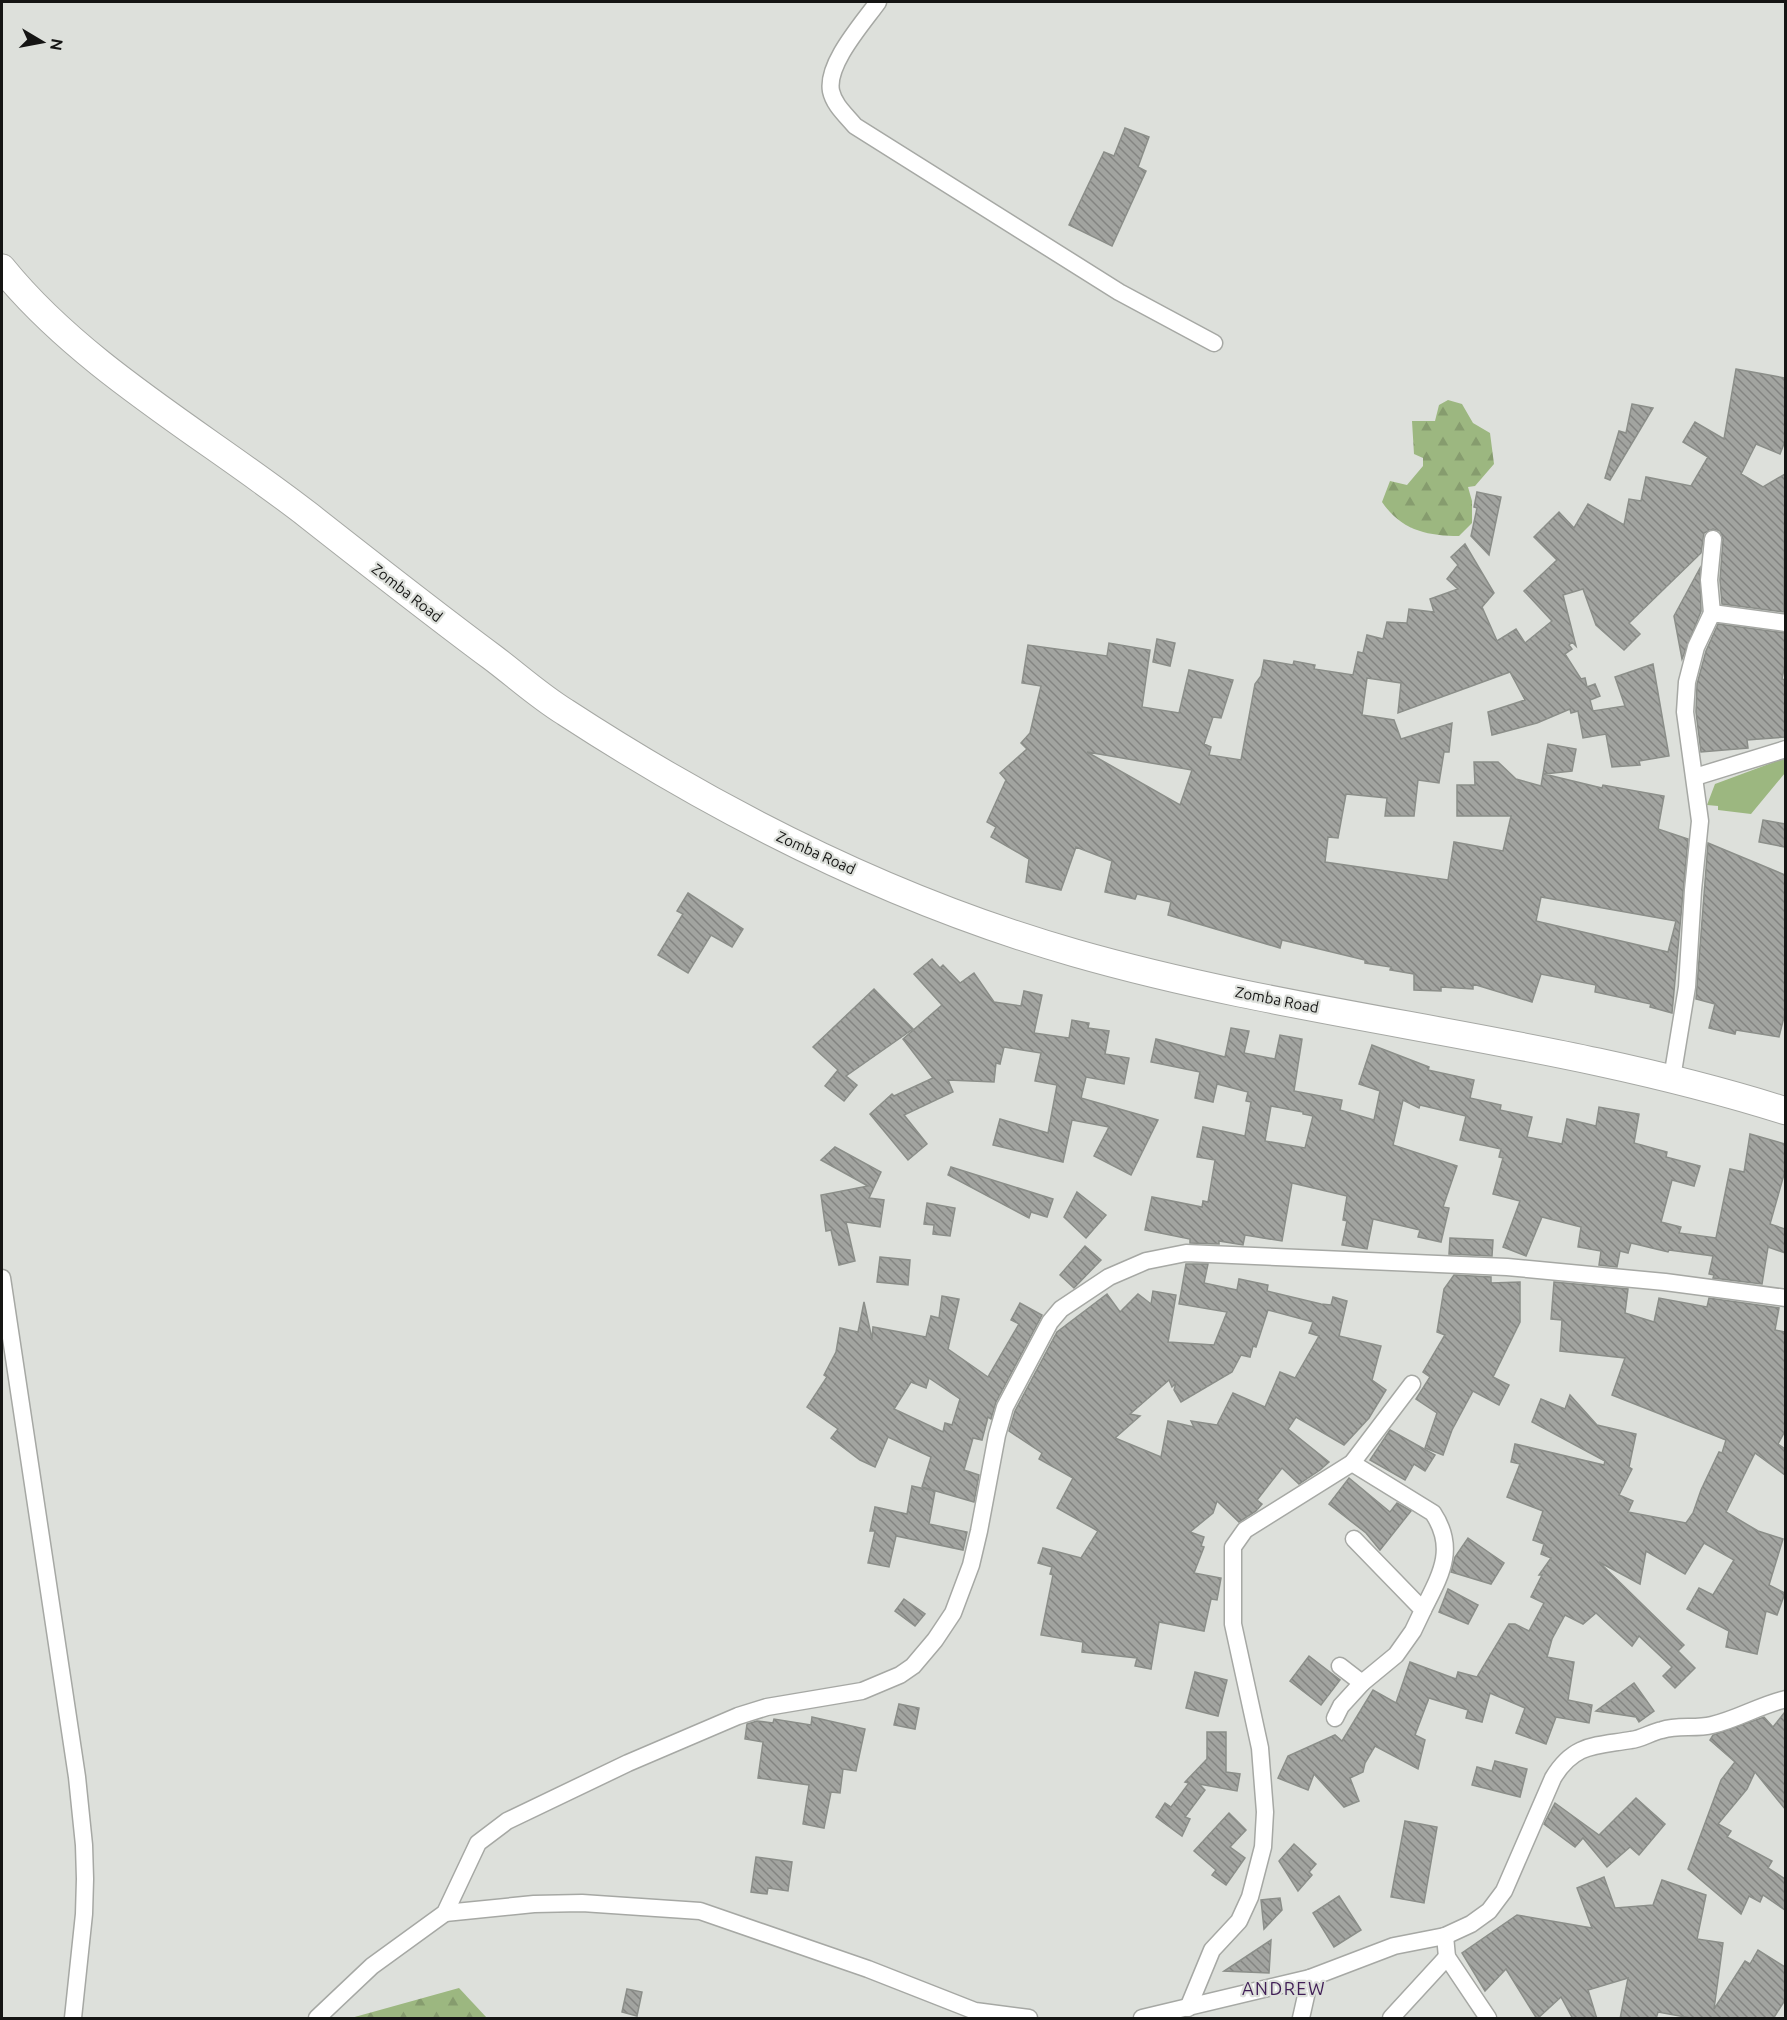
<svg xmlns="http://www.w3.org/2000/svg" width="1787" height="2020" viewBox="0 0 1787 2020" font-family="Ubuntu,sans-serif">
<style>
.forest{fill:url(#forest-firs)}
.park{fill:#9cb780}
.building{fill:url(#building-back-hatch);stroke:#8b8e89;stroke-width:1.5;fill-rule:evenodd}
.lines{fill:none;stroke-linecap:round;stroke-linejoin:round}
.minor-casing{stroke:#a6a8a4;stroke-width:19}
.trunk-casing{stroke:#a6a8a4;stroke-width:29}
.minor{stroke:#fff;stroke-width:16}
.trunk{stroke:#fff;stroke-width:27}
.labels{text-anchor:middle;stroke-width:4.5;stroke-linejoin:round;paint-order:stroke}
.street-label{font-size:15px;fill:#151514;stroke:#dde0db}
.quarter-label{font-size:18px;letter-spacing:1.5px;fill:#401f56;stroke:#dde0db}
</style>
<defs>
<pattern id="forest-firs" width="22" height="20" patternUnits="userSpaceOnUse" patternTransform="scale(1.5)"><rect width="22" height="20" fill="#9cb780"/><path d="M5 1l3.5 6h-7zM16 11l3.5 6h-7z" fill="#869c6e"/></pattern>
<pattern id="building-back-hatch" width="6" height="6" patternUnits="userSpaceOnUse" patternTransform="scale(1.5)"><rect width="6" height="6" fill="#a2a4a0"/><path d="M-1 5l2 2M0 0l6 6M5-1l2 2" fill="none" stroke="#838481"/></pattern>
</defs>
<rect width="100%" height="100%" fill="#dde0db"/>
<g class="forest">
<path d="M1448,400l14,4 11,19 17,10 4,31 -19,22 -7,1 4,14v22l-13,13c-32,0 -58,-6 -77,-34l8,-21 17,4 16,-19v-8l-9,-4 -2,-33h23l4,-16z"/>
<polygon points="459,1988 487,2018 351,2018"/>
</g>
<polygon class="park" points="1785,758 1785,773 1751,814 1718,810 1718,806 1707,805 1715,784"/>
<g class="building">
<polygon points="1125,128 1149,137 1138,167 1146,171 1112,246 1069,225 1104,152 1114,156"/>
<path d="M1736,369l49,9v63l-5,13 -24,-10 -15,30 22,13 22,-13 -1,138 -62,-8 -2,-24 3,-41 -3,-8 -7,-2 -9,4 -3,20 -72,70 11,11 -16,16 -28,-25 -13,-36 -20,6 13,51 -4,-4 -3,3 3,4 -7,5 16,25 4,-1 2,9 8,-3 5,12 -10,4 3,11 32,-5 -10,-29 38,-13 16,92 -30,5 1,4 -28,2 -6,-33 -23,4 -5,-27 -7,2 -1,-4 -33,14 -45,12 -4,-23 37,-12 -15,-28 -112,41 3,-30 -34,-5 -5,37 32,5 7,19 51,-16 -3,29h-5l-5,31 -21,-3 -4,36h-29l2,-18 -41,-4 -8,44 -10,-1 -3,25 123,18 6,-38 49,9 8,-35h-54v-31h18l-1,-23h24l18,17 25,7 7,-42 28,5 -4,22 -28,3 58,14 1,-3 61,11 -6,33 30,10 -16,174 -22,-6 1,-3 -56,-12 1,-7 -55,-11 -9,28 -59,-18v5l-32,-2v4l-27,-1v-16l-24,-4 1,-3 -26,-4v-3l-83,-20 -2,8 -112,-33 3,-13 -34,-8 -2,5 -30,-7 7,-31 -36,-14 -15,43 -35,-8 3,-23 -38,-22 5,-10 -9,-5 19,-42 -6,-7 27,-24 -6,-6 9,-10 11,-47 -19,-3 6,-38 79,11 2,-13 41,7 -8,57 37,6 10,-43 44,10 -12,38 -8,-1 -9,27 7,3 -2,8 32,5 14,-76 6,-8 3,-16 29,5 1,-4 21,4 -1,4 39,6 5,-23 5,1 4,-18 16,4 4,-17 20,1 2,-14 25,3 -4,-13 28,-10 -11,-10 11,-14 -7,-8 14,-13 29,49 -12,14 15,34 19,-12 9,14 27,-22 -28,-30 33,-31 -23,-23 25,-25 15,16 14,-24 36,21 5,-26 12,2 5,-24 45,9 17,-29 -25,-15 12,-20 29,17zM1087,752l105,18 -12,35zM1541,897l135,24 -8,31 -132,-31z"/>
<polygon points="1632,404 1653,408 1610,480 1605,478 1619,431 1626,433"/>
<polygon points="1477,492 1501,497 1489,555 1471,536 1477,508 1474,507"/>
<polygon points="1700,568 1701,611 1682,659 1674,616"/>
<polygon points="1718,624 1785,633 1785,664 1782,679 1785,680 1785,737 1747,740 1748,748 1701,752 1696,712 1697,684 1706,651"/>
<polygon points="1157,639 1175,643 1170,666 1153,662"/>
<polygon points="1763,820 1785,824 1785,847 1759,842"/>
<polygon points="1708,843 1785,875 1785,1013 1779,1037 1736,1030 1735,1034 1709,1028 1715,1004 1696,999"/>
<polygon points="688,893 743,929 732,947 711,935 688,973 658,955 683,914 677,911"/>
<polygon points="932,959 940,968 943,965 960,983 974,973 994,1002 1021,1006 1024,991 1042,995 1034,1033 1069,1038 1072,1020 1089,1023 1088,1028 1109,1031 1105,1054 1129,1058 1124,1084 1086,1077 1081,1098 1158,1120 1131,1175 1094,1156 1109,1127 1072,1120 1063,1162 993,1145 1000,1119 1048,1133 1057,1085 1035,1081 1041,1053 1004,1047 1000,1064 996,1063 994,1082 948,1080 953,1092 904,1115 927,1144 908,1160 870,1114 892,1094 894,1096 933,1078 903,1039 942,1005 914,974"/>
<polygon points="874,989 913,1029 846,1076 857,1085 844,1101 825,1086 838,1070 813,1047"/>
<path d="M1231,1028l18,3 -5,22 31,6 5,-24 22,4 -8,52 48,9 -2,10 34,10 6,-29 -21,-7 13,-39 57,22 -1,3 46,10 -4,18 31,7 -1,5 32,7 -5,20 35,7 5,-25 29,7 3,-19 40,7 -5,29 33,9 -1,5 34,9 -6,20 -22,-6 -11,42 20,5 -2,6 37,5 14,-69 14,3 6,-38 35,10v27l-15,53 15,5v24l-17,-6 -6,37 -49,-6 1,-3 -5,-1 4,-18 -44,-6 -1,2 -37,-9 -3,10 -8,-2 -3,16 -18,-2 2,-14 -23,-4 3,-20 -39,-10 -16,39 -23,-9 17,-46 -27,-7 10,-36 -4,-1 2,-8 -41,-9 6,-24 -46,-11 -1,3 -16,-8 -10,45 64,21 -14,41 6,1 -8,34 -23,-5 2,-7 -47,-11 -6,30 -25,-4 5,-24 -4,-1 4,-24 -55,-13 -10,58 -37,-6 -2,10 -24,-4v3l-29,-1v-4l-45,-9 7,-33 50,10 1,-6 5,1 7,-42 -18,-3 6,-30 42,9 6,-34 -5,-1 2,-9 -31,-8 -4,18 -18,-4 5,-26 -49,-10 5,-23 69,18zM1271,1106l32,6v2l10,2 -8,32 -40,-7z"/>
<polygon points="835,1147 881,1172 869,1198 884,1200 880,1227 846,1222 855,1261 839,1265 831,1230 826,1231 821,1195 868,1186 821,1160"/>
<polygon points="951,1167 1053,1199 1047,1217 1031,1212 1029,1218 948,1175"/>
<polygon points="1077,1192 1106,1215 1086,1238 1064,1217"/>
<polygon points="927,1203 955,1208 950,1236 933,1234 934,1225 924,1224"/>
<polygon points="1450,1238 1493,1240 1492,1256 1449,1254"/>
<polygon points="1085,1246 1101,1260 1074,1288 1060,1275"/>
<polygon points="880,1257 910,1260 908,1285 877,1282"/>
<path d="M1186,1264h22l-4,19 33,7 2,-11 29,6 -1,6 54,13 10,1 2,-8 14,4 -8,35 42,10 -9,34 14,10 -17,28 -25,27 -48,-28 -8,12 41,33 -9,8 -21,14 -17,-16 -25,32 5,4 -6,7 -17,11 -22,-21 -4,12 -23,19 14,5 -3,9 3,1 -10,26 27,5 -4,22 -6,-1 -7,32 -45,-9 -8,47 -16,-3 2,-8 -55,-6 1,-10 -42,-7 12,-60 -3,-1 2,-7 -14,-4 5,-15 38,10 17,-27 -41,-23 16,-30 -34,-19 3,-6 -33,-22 6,-20 42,-79 50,-38 13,18 18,-18 13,10 2,-13 23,4 -8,47 46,3 13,-33 -48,-8zM1268,1310l45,12 -4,11 10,3 -24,42 -15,-6 -15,35 -32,-14 -16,32 -26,-4 3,6 -26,-6 -7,36 -46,-19 25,-22 -10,-2 39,-34 3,7 4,-4 -2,7 7,12 51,-30 9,-17 9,2 3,-11 3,1z"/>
<polygon points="1454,1275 1491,1277 1491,1283 1520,1282 1520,1322 1493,1377 1509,1385 1499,1405 1473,1391 1452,1430 1443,1455 1425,1448 1437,1413 1416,1399 1430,1377 1423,1372 1445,1335 1437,1332 1444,1289"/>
<polygon points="1554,1282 1628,1289 1625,1313 1654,1322 1659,1298 1707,1307 1709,1298 1779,1308 1775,1330 1785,1332 1785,1431 1778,1444 1785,1449 1785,1475 1755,1453 1726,1512 1758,1531 1783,1539 1769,1585 1785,1593 1777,1615 1766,1611 1757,1654 1726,1647 1729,1631 1687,1609 1699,1588 1713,1595 1734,1560 1704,1543 1685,1574 1646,1551 1640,1584 1599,1562 1684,1645 1678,1651 1695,1668 1675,1688 1663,1676 1672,1667 1639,1636 1632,1646 1596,1613 1583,1624 1565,1615 1552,1639 1547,1657 1574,1662 1568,1700 1592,1705 1589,1723 1556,1717 1546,1744 1516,1733 1525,1708 1490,1693 1482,1722 1466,1718 1468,1710 1429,1698 1415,1735 1425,1740 1418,1769 1375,1746 1365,1763 1363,1772 1350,1778 1359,1801 1344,1807 1314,1774 1308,1790 1278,1778 1288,1756 1335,1735 1342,1741 1373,1690 1396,1703 1410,1662 1456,1679 1458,1672 1477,1677 1509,1624 1515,1624 1529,1631 1544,1603 1531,1597 1542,1575 1539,1575 1551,1558 1541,1554 1544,1544 1533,1540 1543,1511 1507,1497 1520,1464 1511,1462 1515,1444 1604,1465 1605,1461 1532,1422 1541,1399 1565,1409 1570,1395 1597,1425 1636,1434 1629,1467 1632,1469 1619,1495 1633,1501 1628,1512 1686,1523 1693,1513 1701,1490 1719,1452 1722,1453 1726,1440 1612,1395 1625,1358 1560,1351 1562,1320 1551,1319"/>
<path d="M942,1296l17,3 -11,50 40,28 31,-53 -8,-4 9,-17 22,12 -46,87 -5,17 -3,-2 -6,23 -9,-2 -9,32 15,5 -5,27 -52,-15 9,-30 -43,-20 -13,30 -15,-7 -29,-22 7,-9 -31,-22 20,-30 -3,-2 12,-23 4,-24 18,4 6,-30 8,37 1,-12 53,10 5,-21 8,2zM929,1378l31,21 -8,26 -7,-2 -2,9 -49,-23 17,-27 15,6z"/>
<polygon points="1390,1430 1435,1455 1425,1471 1414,1464 1405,1480 1370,1460"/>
<polygon points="1349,1478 1390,1512 1397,1503 1411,1511 1380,1550 1366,1533 1329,1504"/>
<polygon points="912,1486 935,1491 929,1524 967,1532 963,1550 896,1536 889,1567 868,1563 875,1531 870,1531 875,1507 907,1514"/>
<polygon points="1468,1538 1504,1563 1491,1584 1451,1572 1455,1557"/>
<polygon points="1448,1589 1478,1605 1468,1624 1439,1612"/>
<polygon points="904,1599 925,1614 915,1626 895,1611"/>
<polygon points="1309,1656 1340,1680 1321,1705 1290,1681"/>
<polygon points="1195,1672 1227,1680 1218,1716 1186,1708"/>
<polygon points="1634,1683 1654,1711 1639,1722 1636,1717 1596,1711"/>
<polygon points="899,1704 919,1708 915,1729 894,1725"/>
<polygon points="1785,1712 1785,1809 1755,1772 1747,1789 1718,1824 1731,1831 1727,1837 1772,1861 1768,1868 1785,1879 1785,1910 1763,1895 1760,1902 1749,1896 1741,1914 1688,1869 1721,1780 1735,1762 1710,1740 1713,1735 1764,1717 1773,1727"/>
<polygon points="812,1717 865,1729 856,1771 843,1769 840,1793 831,1792 824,1828 803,1824 809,1785 758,1778 763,1742 745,1739 747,1724 757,1721 773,1723 774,1719 811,1725"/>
<polygon points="1207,1732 1226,1732 1226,1772 1240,1774 1237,1791 1199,1784 1205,1790 1185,1817 1190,1819 1182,1836 1156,1817 1165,1803 1171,1807 1189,1783 1185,1782 1207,1759"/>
<polygon points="1495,1761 1527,1769 1520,1797 1472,1785 1477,1767 1492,1771"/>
<polygon points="1636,1798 1665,1824 1639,1855 1630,1847 1607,1867 1583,1838 1575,1847 1544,1824 1555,1803 1599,1835"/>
<polygon points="1229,1813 1246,1830 1230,1847 1245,1858 1226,1885 1212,1875 1216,1870 1194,1851"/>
<polygon points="1405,1821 1437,1827 1424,1903 1391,1897"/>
<polygon points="1294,1844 1316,1864 1309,1872 1312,1875 1298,1891 1279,1861"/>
<polygon points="756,1857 792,1862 788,1891 768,1888 767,1894 751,1892"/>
<polygon points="1604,1877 1615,1908 1653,1905 1662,1880 1706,1895 1697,1939 1723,1943 1714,2009 1745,1961 1750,1964 1758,1950 1785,1967 1785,2000 1773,2019 1696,2019 1658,2012 1656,2019 1620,2019 1628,1978 1588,1990 1597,2019 1573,2019 1561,1997 1537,2019 1506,1969 1485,1991 1462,1953 1517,1915 1592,1928 1577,1888"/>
<polygon points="1339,1896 1361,1930 1334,1947 1313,1913"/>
<polygon points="1280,1898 1282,1910 1264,1929 1261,1900"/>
<polygon points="1271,1940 1269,1973 1224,1971"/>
<polygon points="627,1989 642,1992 637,2016 622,2012"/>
</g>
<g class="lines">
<g class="minor-casing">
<g id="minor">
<path d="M878,2c-15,21 -52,62 -47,89 3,14 15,24 24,35l264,166 95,51"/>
<polyline points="1712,613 1709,580 1713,539"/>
<polyline points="1695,777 1786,749"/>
<polyline points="1672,1078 1687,987 1693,890 1700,821 1685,712 1687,682 1696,647 1712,613 1786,623"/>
<polyline points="2,1278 77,1777 84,1845 85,1879 84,1914 73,2018"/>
<path d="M1352,1463l81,50c24,36 7,63 -10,97"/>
<polyline points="1340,1666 1362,1683 1396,1655 1413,1631 1423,1610 1354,1539"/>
<polyline points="1335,1718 1341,1706 1362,1683"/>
<polyline points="445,1913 534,1904 582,1903 700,1911 868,1969 975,2011 1029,2018"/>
<polyline points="1445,1936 1447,1957 1488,2018"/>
<polyline points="1188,2008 1212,1950 1239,1921 1250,1897 1263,1847 1265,1812 1260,1748 1233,1624 1233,1547 1245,1530 1352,1463 1412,1384"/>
<polyline points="317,2018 372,1966 445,1913 478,1843 507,1821 628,1763 738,1716 767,1707 862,1691 900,1675 913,1666 935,1640 953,1613 971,1565 979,1531 997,1435 1005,1407 1050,1322 1061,1309 1109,1277 1146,1261 1186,1253 1507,1267 1665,1282 1786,1298"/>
<path d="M1142,2018l168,-40 84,-32 51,-10 26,-12 18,-13 15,-20 49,-113c21,-35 43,-32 78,-38 11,-1 20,-8 31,-10 15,-5 34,-1 50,-5 26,-6 48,-20 74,-26"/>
<polyline points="1301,2018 1310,1978"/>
<polyline points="1391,2018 1447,1957"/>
</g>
</g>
<g class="trunk-casing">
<path id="trunk" d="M2,268c80,99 206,169 306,247 61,48 122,96 184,142 24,18 47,39 73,55 158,103 328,189 510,241 234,67 478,84 711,158"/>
</g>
<use href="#minor" class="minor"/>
<use href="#trunk" class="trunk"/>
</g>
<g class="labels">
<g class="street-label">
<text transform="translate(407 593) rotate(38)" y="5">Zomba Road</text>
<text transform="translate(816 853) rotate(24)" y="5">Zomba Road</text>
<text transform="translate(1277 1000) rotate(11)" y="5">Zomba Road</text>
</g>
<g class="quarter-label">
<text x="1284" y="1995">ANDREW</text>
</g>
</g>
<rect width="1787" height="2020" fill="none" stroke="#151514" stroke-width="6"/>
<g transform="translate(42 42) rotate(100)" stroke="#dde0db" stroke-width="4.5" paint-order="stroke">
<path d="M0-4.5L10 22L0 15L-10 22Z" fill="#151514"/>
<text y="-9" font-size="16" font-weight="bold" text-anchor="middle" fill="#151514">N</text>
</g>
</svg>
